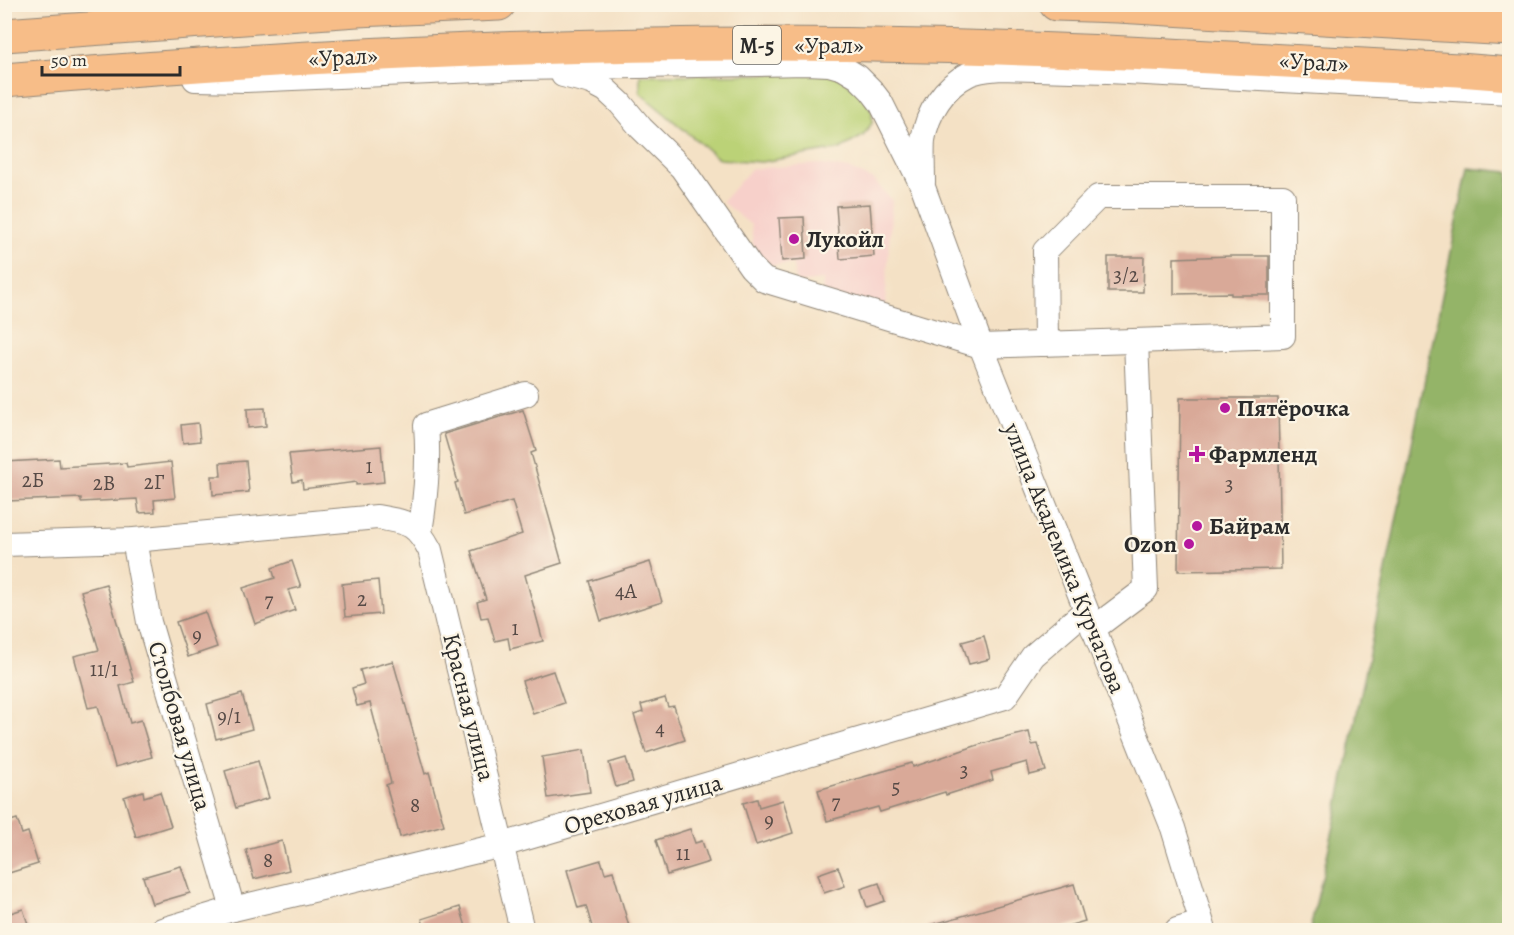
<svg xmlns="http://www.w3.org/2000/svg" width="1514" height="935" viewBox="0 0 1514 935" font-family="Alegreya,serif">
<style>
.built{fill:#f7d0ca}
.green{fill:#bbd277;stroke:#737e51;stroke-width:1.5}
.forest{fill:#94b468;stroke:#60704a;stroke-width:1.5}
.building{fill:#d9a998}
.lines{fill:none;stroke-linecap:round;stroke-linejoin:round}
.minor-casing{stroke:#908678;stroke-width:26}
.highway-casing{stroke:#908678;stroke-width:35}
.minor{stroke:#fff;stroke-width:24}
.highway{stroke:#f7bd88;stroke-width:33}
.poi-dot{fill:#b5179e;stroke:#fcf5e5;stroke-width:2}
.labels{text-anchor:middle;stroke-width:4.5;stroke-linejoin:round;paint-order:stroke}
.number-label{font-size:21px;fill:#564a46}
.shield{fill:#fcf5e5;stroke:#6a6863;stroke-width:1.5}
.shield-label{font-size:22px;font-weight:bold;fill:#2b2b2b}
.street-label{font-size:24px;fill:#2b2b2b;stroke:#fcf5e5}
.poi-label{font-size:24px;font-weight:bold;fill:#2b2b2b;stroke:#fcf5e5;text-anchor:start}
</style>
<rect width="100%" height="100%" fill="#fcf5e5"/>
<filter id="ink" filterUnits="userSpaceOnUse"><feTurbulence type="fractalNoise" baseFrequency=".0167" numOctaves="2"/><feDisplacementMap in="SourceGraphic" scale="12" xChannelSelector="R" yChannelSelector="G"/><feConvolveMatrix kernelMatrix="1 2 1 2 8 2 1 2 1" color-interpolation-filters="sRGB"/></filter>
<filter id="wash" filterUnits="userSpaceOnUse"><feTurbulence type="fractalNoise" baseFrequency=".008" numOctaves="4" result="noise"/><feDisplacementMap in="SourceGraphic" scale="24" xChannelSelector="R" yChannelSelector="G"/><feGaussianBlur stdDeviation="1.35" result="paint"/><feColorMatrix in="noise" values="0 0 0 0 0 0 0 0 0 0 0 0 0 0 0 0 0 1.4 0 .05"/><feComposite in="paint" operator="in"/></filter>
<g filter="url(#wash)">
<rect width="100%" height="100%" fill="#f4e1c5"/>
<polygon class="built" points="817,164 850,169 874,180 892,201 885,306 822,299 823,280 796,283 793,264 755,266 751,225 722,202 751,169"/>
<polygon class="green" points="836,74 863,95 872,112 872,123 863,136 840,149 761,162 719,159 640,93 640,75"/>
<polygon class="forest" points="1468,168 1509,172 1509,930 1314,930 1310,929 1334,826"/>
<g id="blocks">
<g class="building">
<polygon points="870,204 874,256 840,259 836,206"/>
<polygon points="804,217 806,259 782,261 779,218"/>
<polygon points="1231,256 1269,256 1269,295 1231,295 1231,293 1174,294 1174,258"/>
<polygon points="1108,257 1144,257 1143,292 1108,292"/>
<polygon points="1180,398 1278,398 1281,569 1178,571"/>
<polygon points="265,408 266,426 248,428 247,409"/>
<polygon points="523,410 536,451 531,453 562,563 525,575 543,641 510,649 508,638 495,641 488,617 481,618 477,602 486,599 471,551 522,534 512,501 464,515 455,483 458,482 444,434"/>
<polygon points="198,423 200,441 183,443 181,425"/>
<polygon points="381,446 384,482 356,485 356,482 303,489 302,480 293,482 289,454"/>
<polygon points="59,459 60,467 126,463 127,467 171,462 175,498 154,500 155,512 139,513 137,499 81,502 81,498 7,501 5,462"/>
<polygon points="246,461 249,492 213,495 212,476 221,476 220,463"/>
<polygon points="292,561 301,587 288,590 295,610 255,624 243,588 275,578 272,568"/>
<polygon points="650,562 662,602 601,621 589,581"/>
<polygon points="378,580 381,614 345,617 342,584"/>
<polygon points="106,584 134,682 120,686 130,723 141,720 152,757 115,767 98,706 88,708 74,656 99,650 81,591"/>
<polygon points="205,612 217,647 188,657 176,622"/>
<polygon points="984,636 990,659 969,664 962,642"/>
<polygon points="393,661 425,774 429,772 444,825 400,837 386,785 391,783 370,703 357,706 352,688 364,684 360,670"/>
<polygon points="553,671 564,703 533,714 522,681"/>
<polygon points="242,694 252,729 216,739 207,704"/>
<polygon points="665,698 668,707 674,706 685,740 646,753 634,715 643,712 641,705"/>
<polygon points="1029,732 1032,745 1038,744 1046,771 1030,775 1027,762 991,772 993,780 946,795 945,792 880,812 878,807 827,821 818,790 912,763 913,767 981,744"/>
<polygon points="584,750 590,792 548,798 542,757"/>
<polygon points="626,758 633,782 616,787 609,763"/>
<polygon points="258,761 269,798 236,808 225,771"/>
<polygon points="143,791 144,797 160,792 171,826 136,837 124,797"/>
<polygon points="757,799 759,807 783,800 793,833 756,845 743,803"/>
<polygon points="17,819 22,834 28,832 38,864 9,873 4,859 4,823"/>
<polygon points="690,829 695,843 702,841 709,862 667,875 656,840"/>
<polygon points="282,841 289,870 254,879 246,850"/>
<polygon points="601,860 605,873 613,871 630,930 593,930 586,906 578,908 567,870"/>
<polygon points="181,866 190,893 152,904 143,877"/>
<polygon points="838,867 845,886 824,893 818,874"/>
<polygon points="879,883 885,901 867,907 861,889"/>
<polygon points="1074,884 1085,921 1054,930 927,930 927,926"/>
<polygon points="460,907 467,930 425,930 422,919"/>
<polygon points="23,909 30,930 4,930 4,915"/>
</g>
</g>
</g>
<g filter="url(#ink)">
<use href="#blocks" fill-opacity="0" stroke="#908678" stroke-width="1.5"/>
<g class="lines">
<g class="minor-casing">
<g id="minor">
<polyline points="563,75 591,82 606,90 620,103 641,128 682,168 751,267 764,280 981,346 1283,336 1283,197 1098,197 1045,251 1046,344"/>
<polyline points="195,79 246,80 520,68 807,63 829,64 843,68 858,77 871,90 881,103 923,187 981,346 1173,828 1204,930"/>
<path d="M923,182c0,-14 -1,-29 0,-42 4,-27 21,-54 46,-66 10,-5 21,-5 32,-6l107,3 402,21"/>
<path d="M420,532c6,-36 9,-71 6,-107l100,-31"/>
<polyline points="134,540 149,622 233,909"/>
<path d="M4,544l130,-4 243,-23c30,6 38,4 53,33l92,380"/>
<polyline points="1093,629 1146,589 1136,341"/>
<polyline points="162,930 233,909 502,845 1005,697 1033,656 1085,611"/>
<polyline points="1177,930 1201,923"/>
</g>
</g>
<g class="highway-casing">
<g id="highway">
<polyline points="1056,4 1118,6 1510,29"/>
<polyline points="4,35 357,10 499,4"/>
<path d="M4,80c306,-26 615,-42 921,-34 178,4 356,15 534,24l51,4"/>
</g>
</g>
<use href="#minor" class="minor"/>
<use href="#highway" class="highway"/>
</g>
</g>
<g class="poi-dot">
<circle cx="794" cy="239" r="6"/>
<circle cx="1225" cy="408" r="6"/>
<path d="M1194 445h6v6h6v6h-6v6h-6v-6h-6v-6h6z"/>
<circle cx="1197" cy="526" r="6"/>
<circle cx="1189" cy="544" r="6"/>
</g>
<g class="labels">
<g class="number-label">
<text x="1126" y="282">3/2</text>
<text x="369" y="473">1</text>
<text x="33" y="487">2Б</text>
<text x="154" y="489">2Г</text>
<text x="104" y="490">2В</text>
<text x="1229" y="491">3</text>
<text x="626" y="598">4А</text>
<text x="362" y="606">2</text>
<text x="269" y="607">7</text>
<text x="515" y="635">1</text>
<text x="197" y="642">9</text>
<text x="104" y="676">11/1</text>
<text x="229" y="723">9/1</text>
<text x="660" y="735">4</text>
<text x="964" y="777">3</text>
<text x="896" y="794">5</text>
<text x="836" y="809">7</text>
<text x="415" y="812">8</text>
<text x="769" y="827">9</text>
<text x="683" y="860">11</text>
<text x="268" y="867">8</text>
</g>
<rect class="shield" x="733" y="26" width="48" height="38" rx="4.5"/>
<g class="shield-label">
<text x="757" y="53">М-5</text>
</g>
<g class="street-label">
<text x="829" y="53">«Урал»</text>
<text transform="translate(343 57) rotate(-3)" y="8">«Урал»</text>
<text transform="translate(1314 62) rotate(3)" y="8">«Урал»</text>
<text transform="translate(1065 558) rotate(68)" y="8">улица Академика Курчатова</text>
<text transform="translate(469 707) rotate(76)" y="8">Красная улица</text>
<text transform="translate(180 726) rotate(74)" y="8">Столбовая улица</text>
<text transform="translate(643 804) rotate(-16)" y="8">Ореховая улица</text>
</g>
<g class="poi-label">
<text x="806" y="247">Лукойл</text>
<text x="1237" y="416">Пятёрочка</text>
<text x="1209" y="462">Фармленд</text>
<text x="1209" y="534">Байрам</text>
<text x="1177" y="552" text-anchor="end">Ozon</text>
</g>
</g>
<rect width="1514" height="935" fill="none" stroke="#fcf5e5" stroke-width="24"/>
<path d="M42 66v9h138v-9" fill="none" stroke="#2b2b2b" stroke-width="3"/>
<text x="51" y="66" font-size="18" fill="#2b2b2b" stroke="#fcf5e5" stroke-width="4.5" paint-order="stroke">50 m</text>
</svg>
